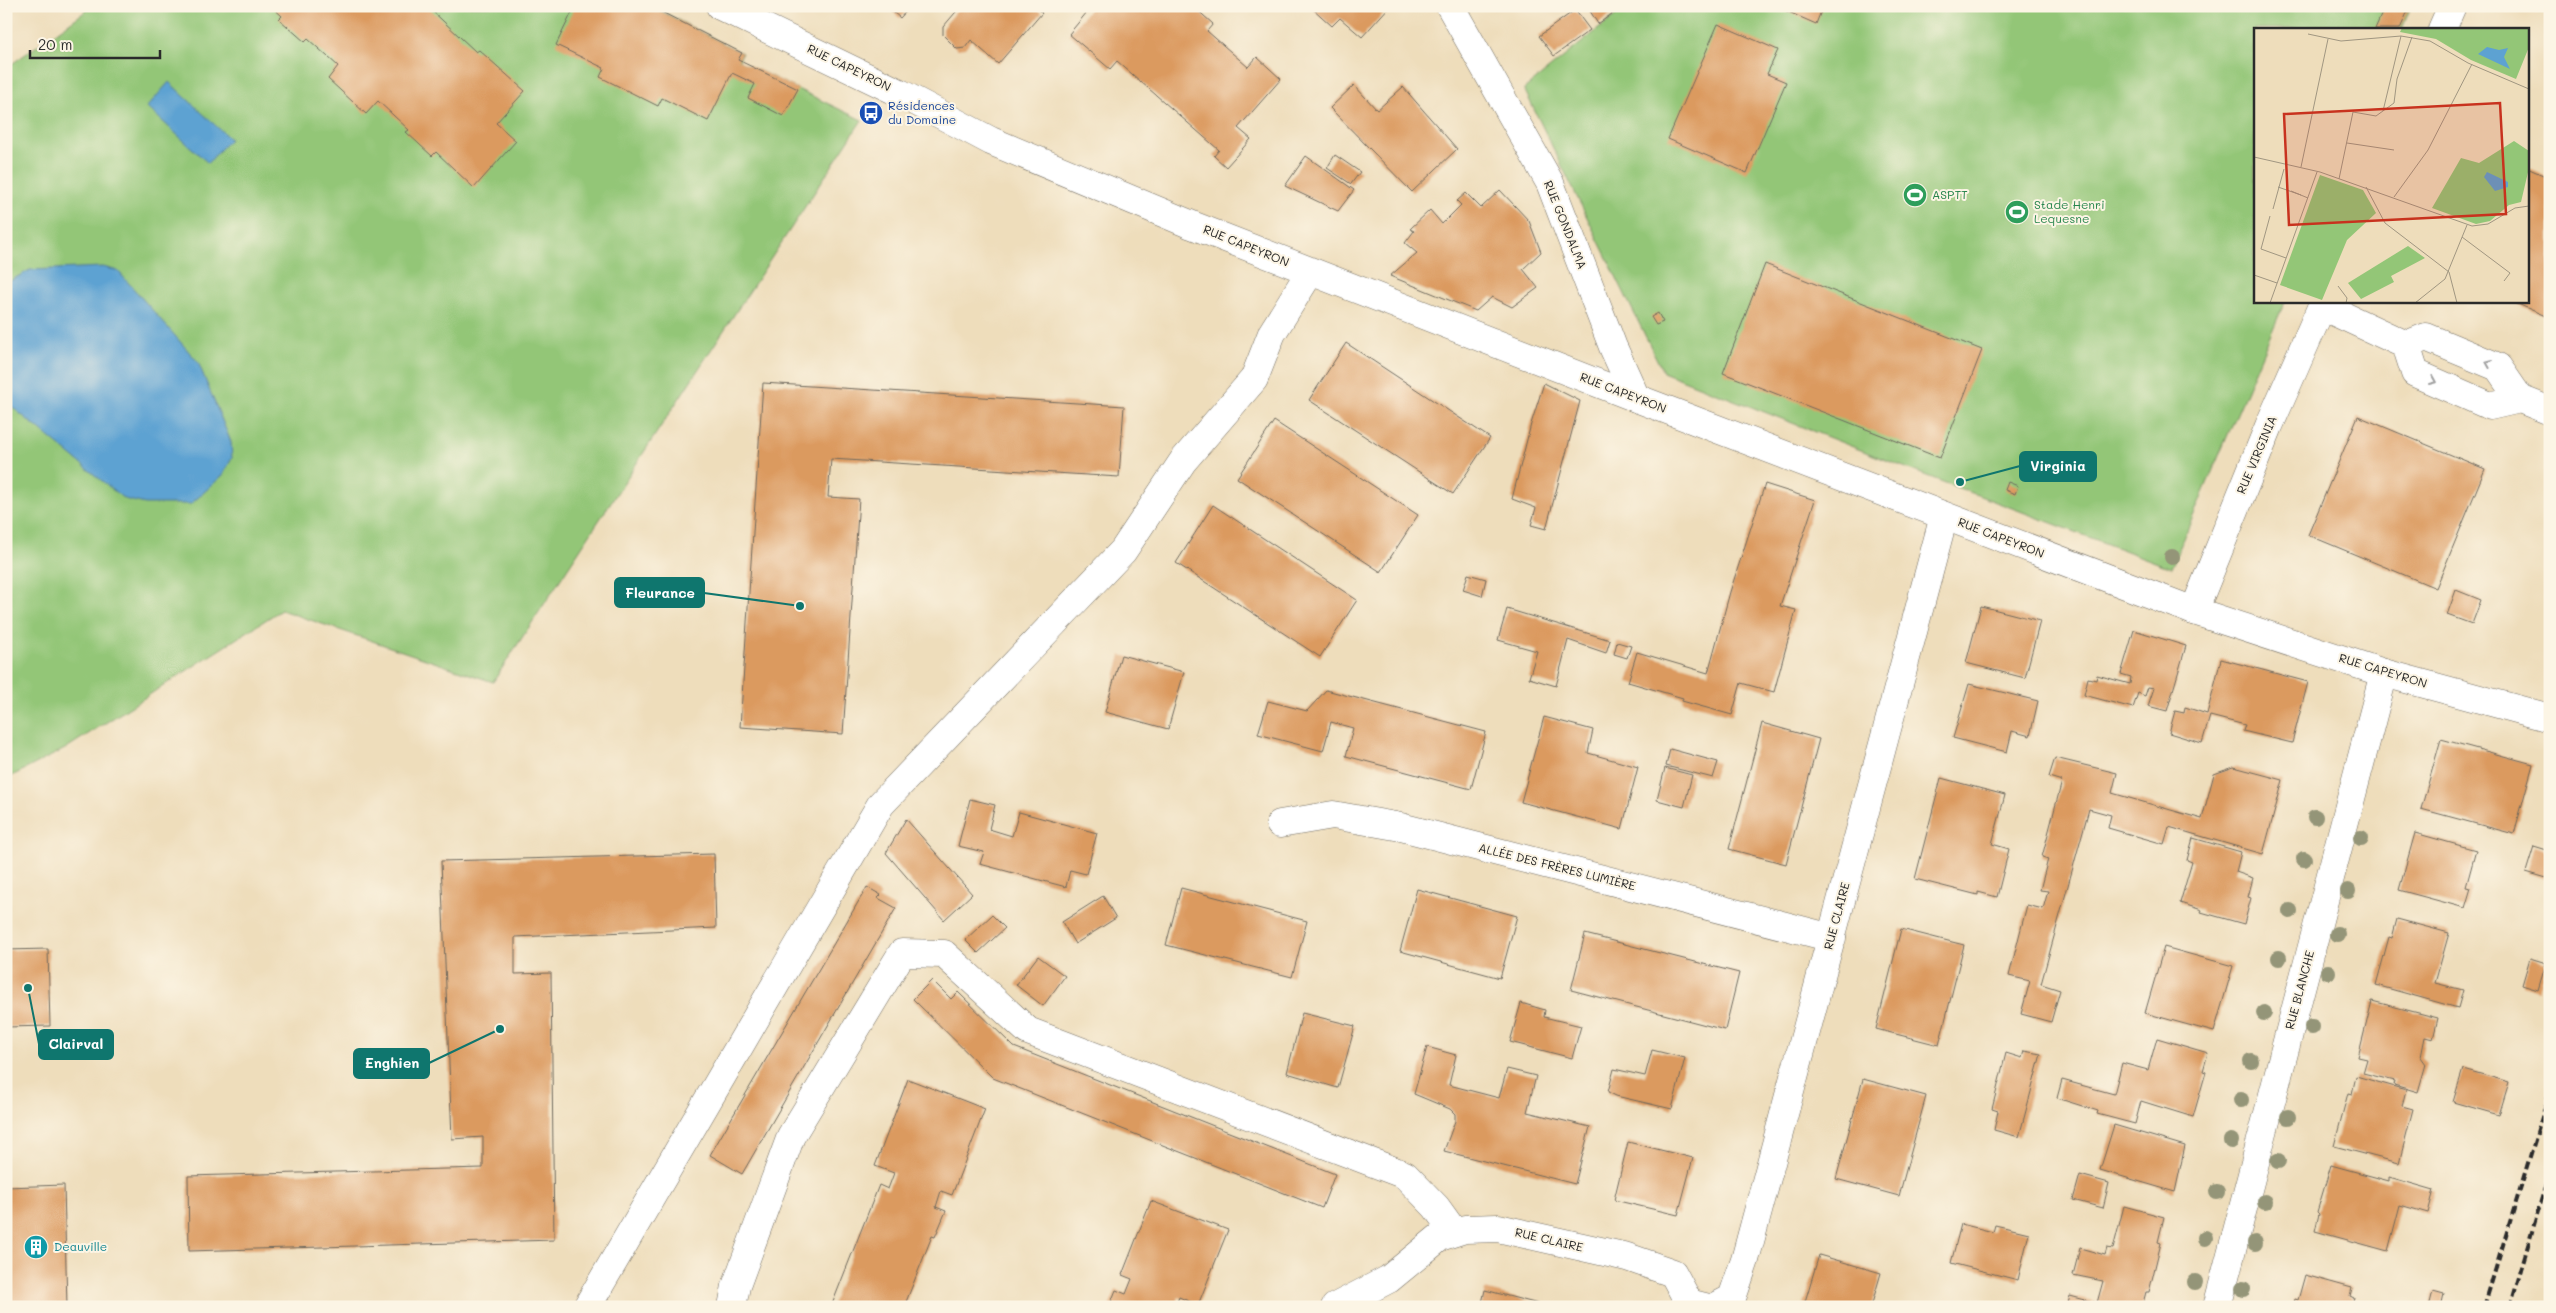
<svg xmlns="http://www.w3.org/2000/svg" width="2556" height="1313" viewBox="0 0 2556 1313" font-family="Mali,sans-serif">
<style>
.green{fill:#93c677;stroke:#5f7851}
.water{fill:#5da2d2;stroke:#44667e}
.building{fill:#db9a5e}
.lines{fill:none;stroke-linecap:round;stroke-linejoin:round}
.minor-casing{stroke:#6f695d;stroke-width:29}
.minor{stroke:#fff;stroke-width:28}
.rail{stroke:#2b2b2b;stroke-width:4;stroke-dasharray:8 4;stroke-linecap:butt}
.tree{fill:#949578}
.oneway{stroke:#a0a0a0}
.labels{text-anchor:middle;stroke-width:4;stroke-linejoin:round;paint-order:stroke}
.street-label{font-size:12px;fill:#2b2b2b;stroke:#fcf5e5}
.transit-label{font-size:12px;fill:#164399;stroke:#fcf5e5;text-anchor:start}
.leisure-label{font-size:12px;fill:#27864d;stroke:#fcf5e5;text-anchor:start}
.culture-label{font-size:12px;fill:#0d838f;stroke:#fcf5e5;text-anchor:start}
.inset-road{fill:none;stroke:#a09681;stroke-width:1}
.view{fill:#c8321e;fill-opacity:0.15;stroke:#c8321e;stroke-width:2.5}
.inset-edge{fill:none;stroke:#2b2b2b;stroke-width:2.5}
.leader{fill:none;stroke:#0f766e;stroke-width:2}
.callout-dot{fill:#0f766e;stroke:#fcf5e5;stroke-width:2}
.callout{fill:#0f766e;stroke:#0f766e;stroke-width:2}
.callout-label{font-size:14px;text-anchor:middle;font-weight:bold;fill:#fff}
</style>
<rect width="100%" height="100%" fill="#fcf5e5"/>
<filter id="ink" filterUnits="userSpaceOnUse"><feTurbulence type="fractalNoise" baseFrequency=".02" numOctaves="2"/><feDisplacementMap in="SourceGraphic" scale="10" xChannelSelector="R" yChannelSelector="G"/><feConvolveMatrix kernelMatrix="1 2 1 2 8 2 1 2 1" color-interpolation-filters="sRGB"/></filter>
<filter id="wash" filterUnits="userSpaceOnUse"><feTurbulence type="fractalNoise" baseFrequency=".0096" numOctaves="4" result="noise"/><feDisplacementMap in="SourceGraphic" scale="20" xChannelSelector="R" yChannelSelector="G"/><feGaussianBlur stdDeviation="1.12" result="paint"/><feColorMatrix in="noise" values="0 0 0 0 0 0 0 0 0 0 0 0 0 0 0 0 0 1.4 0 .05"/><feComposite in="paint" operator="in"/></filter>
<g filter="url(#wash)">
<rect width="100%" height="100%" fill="#edb"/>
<g class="green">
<polygon points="93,6 651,6 742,53 739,61 862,120 493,682 281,610 65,749 6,779 6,68"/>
<polygon points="1627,6 2411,6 2402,29 2255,29 2255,301 2285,301 2171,568 1919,473 1663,372 1524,89"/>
</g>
<g class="water">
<polygon points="169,82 230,139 208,163 147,107"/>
<polygon points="103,267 118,271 198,362 231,442 232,458 223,475 191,504 145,504 124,499 6,402 6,283 30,270"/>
</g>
<g id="blocks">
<g class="building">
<polygon points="271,6 427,6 476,52 479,50 525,91 496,123 516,141 474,188 436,152 432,156 406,132 409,130 378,101 366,114 328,79 338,66 308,39 305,42 279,19 282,16"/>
<polygon points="575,6 650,6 742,53 738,60 798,89 783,116 748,98 755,84 732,73 708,121 662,98 658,106 600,77 604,68 556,45"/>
<polygon points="886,6 911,6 900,18"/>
<polygon points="961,6 1034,6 1042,13 998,64 971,40 965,48 957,49 943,35 943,27"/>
<polygon points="1092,6 1135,6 1140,10 1143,6 1193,6 1213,24 1207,31 1248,67 1257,57 1281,79 1238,128 1251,139 1226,167 1214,156 1219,150 1117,61 1110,69 1069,34"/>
<polygon points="1310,6 1390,6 1362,37 1340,18 1332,26"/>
<polygon points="1587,6 1623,6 1598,24"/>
<polygon points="1775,6 1823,6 1816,24"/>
<polygon points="2385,6 2410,6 2400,29 2375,29"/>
<polygon points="1575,10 1590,30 1554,56 1539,36"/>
<polygon points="1718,24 1778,50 1767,74 1786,82 1747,173 1668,139"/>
<polygon points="1354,85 1377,110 1403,87 1457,149 1412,192 1330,108"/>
<polygon points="1335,155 1360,172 1351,184 1327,168"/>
<polygon points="1306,156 1354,190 1338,211 1285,186"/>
<polygon points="2527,168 2550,178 2550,318 2511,301 2527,301"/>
<polygon points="1500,190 1529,221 1541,252 1523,269 1538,288 1512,307 1492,297 1476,311 1390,276 1417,253 1405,243 1414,231 1410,229 1430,210 1442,224 1461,205 1457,201 1466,193 1481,208"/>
<polygon points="1765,264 1982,350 1940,458 1723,373"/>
<polygon points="1658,313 1663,322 1656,325 1651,317"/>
<polygon points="1346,343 1490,438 1453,494 1309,400"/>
<polygon points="763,383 1124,406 1119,477 831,459 828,497 859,499 843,734 740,727"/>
<polygon points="1544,383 1580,401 1546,529 1531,525 1536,508 1512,499 1531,424"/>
<polygon points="2358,416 2485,469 2436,588 2308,535"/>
<polygon points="1274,421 1418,515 1381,572 1237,478"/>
<polygon points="2008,482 2018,486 2015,494 2005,490"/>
<polygon points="1765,484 1815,500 1780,606 1796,610 1774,692 1741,683 1732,715 1682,701 1683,698 1628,682 1637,652 1708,673 1730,592"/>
<polygon points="1213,505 1357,600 1320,657 1176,563"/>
<polygon points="1468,574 1486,579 1482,596 1463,590"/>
<polygon points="2456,590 2481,600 2472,624 2447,615"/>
<polygon points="1981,606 2040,621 2025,678 1966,663"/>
<polygon points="1507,609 1610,640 1606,653 1568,640 1556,686 1529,678 1537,651 1498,640"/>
<polygon points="2134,630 2186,646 2167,711 2148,706 2154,688 2148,687 2145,696 2138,693 2133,708 2084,695 2088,678 2096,680 2097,675 2130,684 2131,677 2121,674"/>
<polygon points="1617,642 1631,646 1627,658 1614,654"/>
<polygon points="1121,655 1184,672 1168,729 1105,712"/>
<polygon points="2221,659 2308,682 2292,743 2243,731 2245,725 2210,716 2202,743 2169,733 2175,711 2184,713 2185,707 2207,714"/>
<polygon points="1969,684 2038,701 2030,736 2012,731 2007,752 1953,738"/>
<polygon points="1326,690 1486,732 1471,789 1346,756 1353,728 1331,722 1323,751 1258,734 1268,701 1307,711"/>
<polygon points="1544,717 1593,730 1588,753 1638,767 1622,829 1521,802"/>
<polygon points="1762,723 1819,739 1786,864 1729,849"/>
<polygon points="2441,739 2533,764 2514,834 2421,809"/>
<polygon points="1670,749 1718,762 1713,778 1666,766"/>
<polygon points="2055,758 2117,773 2112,793 2202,819 2214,774 2234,767 2283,780 2263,854 2169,827 2164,844 2108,828 2111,815 2089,809 2041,984 2060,990 2051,1022 2021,1014 2030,981 2009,976 2027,905 2043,909 2048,891 2040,890 2048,859 2042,857 2062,781 2049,777"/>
<polygon points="1665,768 1692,775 1684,807 1657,800"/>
<polygon points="1941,778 2005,795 1992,844 2009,849 1997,897 1978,892 1978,895 1915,879"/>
<polygon points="970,799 995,805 989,829 1012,836 1019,812 1097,833 1086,874 1070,870 1066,887 980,864 984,852 958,846"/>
<polygon points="906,819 972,894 944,920 886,853"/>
<polygon points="2415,833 2476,850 2466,887 2471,888 2465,908 2399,890"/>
<polygon points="2193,838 2241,852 2236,872 2253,878 2248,897 2251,898 2244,924 2201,912 2202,910 2180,903 2192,862 2187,860"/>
<polygon points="2534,846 2550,851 2550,879 2526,872"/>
<polygon points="714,854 716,928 515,937 515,974 551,973 554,1240 189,1251 188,1176 483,1168 483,1137 452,1139 441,861"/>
<polygon points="867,887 881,895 878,898 896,908 742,1174 710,1155"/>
<polygon points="1181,888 1307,921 1292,977 1166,945"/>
<polygon points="1417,889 1517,916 1500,978 1400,951"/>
<polygon points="1103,896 1116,918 1075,944 1062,922"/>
<polygon points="992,915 1005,928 978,953 965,940"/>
<polygon points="2397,919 2449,933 2435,983 2463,990 2458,1008 2376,985 2389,937 2392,938"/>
<polygon points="1901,929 1964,945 1939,1045 1876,1029"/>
<polygon points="1585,934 1739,973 1725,1030 1571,990"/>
<polygon points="2164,947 2233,966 2214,1032 2145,1013"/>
<polygon points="48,949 50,1026 6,1027 6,950"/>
<polygon points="1038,956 1065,976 1043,1006 1016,985"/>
<polygon points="2530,958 2546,963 2538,990 2522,985"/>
<polygon points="932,980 951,999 958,992 1014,1047 1335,1174 1322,1208 993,1078 913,999"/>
<polygon points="2372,1001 2438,1018 2433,1039 2425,1037 2421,1057 2426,1064 2418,1092 2394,1085 2395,1081 2363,1073 2367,1059 2358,1057"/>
<polygon points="1521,1003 1545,1010 1544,1017 1581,1026 1572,1058 1510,1042"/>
<polygon points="1302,1013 1355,1026 1338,1088 1287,1073"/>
<polygon points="2157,1038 2208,1053 2203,1071 2206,1072 2193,1117 2141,1101 2135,1124 2097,1114 2098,1111 2057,1098 2062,1080 2114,1094 2122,1063 2148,1070"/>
<polygon points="1427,1047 1456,1055 1449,1085 1499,1098 1507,1069 1536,1076 1527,1112 1590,1127 1575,1184 1444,1151 1455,1121 1455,1114 1450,1109 1414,1094"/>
<polygon points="1652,1050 1685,1058 1672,1109 1616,1096 1608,1092 1614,1069 1645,1076"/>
<polygon points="2024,1051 2041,1054 2019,1137 1994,1130 1998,1111 1992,1109 2006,1053 2022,1058"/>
<polygon points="2463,1069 2509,1082 2499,1115 2453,1102"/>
<polygon points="2356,1076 2406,1090 2402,1106 2413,1109 2399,1163 2334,1146 2348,1093 2352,1094"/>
<polygon points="908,1079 985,1109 952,1195 941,1191 936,1207 946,1211 935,1237 932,1236 904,1307 831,1307 879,1185 888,1189 894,1173 875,1166"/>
<polygon points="1863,1079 1926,1096 1899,1196 1836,1179"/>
<polygon points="2114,1125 2185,1146 2175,1192 2100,1170"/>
<polygon points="1628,1142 1693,1158 1678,1215 1614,1200"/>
<polygon points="2331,1165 2389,1181 2389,1177 2434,1190 2428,1213 2400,1205 2388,1251 2315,1231 2319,1214 2317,1212"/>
<polygon points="2080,1175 2109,1183 2103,1208 2073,1200"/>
<polygon points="64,1185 67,1307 6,1307 6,1187"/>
<polygon points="1151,1201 1228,1230 1198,1305 1179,1297 1175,1307 1109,1307 1116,1290 1126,1294 1132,1279 1122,1275"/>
<polygon points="2124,1206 2164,1217 2158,1242 2161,1243 2149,1292 2146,1292 2142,1307 2067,1307 2070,1296 2097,1303 2103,1281 2073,1275 2080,1248 2105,1255 2107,1248 2113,1249"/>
<polygon points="1961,1224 1993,1232 1995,1225 2029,1233 2018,1280 1951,1263"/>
<polygon points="1819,1255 1881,1273 1871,1307 1810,1307 1804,1305"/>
<polygon points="2305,1275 2352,1288 2350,1296 2354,1298 2352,1307 2293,1307 2295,1299 2298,1300"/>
<polygon points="1485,1290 1546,1306 1546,1307 1481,1307"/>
<polygon points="2433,1291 2444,1294 2441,1307 2429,1307"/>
</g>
</g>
</g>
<g filter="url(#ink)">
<use href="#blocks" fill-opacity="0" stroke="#6f695d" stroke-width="1"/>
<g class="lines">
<g class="minor-casing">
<g id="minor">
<polyline points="720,6 900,93 991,141 1192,225 1636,398 2194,611 2384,673 2550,718"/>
<polyline points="1450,6 1550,183 1613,347 1636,398"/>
<polyline points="2442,29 2452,6"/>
<polyline points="2322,306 2406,345 2426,337 2498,367 2520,399"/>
<polyline points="2406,345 2415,373 2490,406 2520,399 2550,411"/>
<polyline points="2194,611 2269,426 2324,301"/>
<polyline points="1280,824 1333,815 1401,827 1832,938"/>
<polyline points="587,1307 881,804 1123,551 1183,461 1254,379 1272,333 1310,272"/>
<polyline points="732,1307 736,1286 791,1136 902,953 944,954 1028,1031 1405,1175 1436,1207 1454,1232"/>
<polyline points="1335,1307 1389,1279 1440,1237 1465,1229 1498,1228 1627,1257 1673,1273 1689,1303 1705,1307"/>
<polyline points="1715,1307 1732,1298 1745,1260 1944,516"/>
<polyline points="2217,1307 2384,673"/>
</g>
</g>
<use href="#minor" class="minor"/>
<g class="rail">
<polyline points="2484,1307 2550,1091"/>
<polyline points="2510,1307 2550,1170"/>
</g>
</g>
<g class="tree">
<circle cx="2172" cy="557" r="8"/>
<circle cx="2315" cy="817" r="8"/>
<circle cx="2361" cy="838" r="8"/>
<circle cx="2304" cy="859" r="8"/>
<circle cx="2348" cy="891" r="8"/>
<circle cx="2290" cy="911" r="8"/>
<circle cx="2337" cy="934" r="8"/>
<circle cx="2279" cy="958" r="8"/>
<circle cx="2328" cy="972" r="8"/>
<circle cx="2264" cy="1013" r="8"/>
<circle cx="2312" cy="1027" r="8"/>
<circle cx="2251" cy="1061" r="8"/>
<circle cx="2241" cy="1100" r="8"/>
<circle cx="2288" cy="1117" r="8"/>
<circle cx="2231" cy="1141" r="8"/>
<circle cx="2278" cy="1161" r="8"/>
<circle cx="2217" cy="1192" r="8"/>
<circle cx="2265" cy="1202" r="8"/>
<circle cx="2205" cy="1238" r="8"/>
<circle cx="2255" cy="1243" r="8"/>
<circle cx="2195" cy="1282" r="8"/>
<circle cx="2243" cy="1289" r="8"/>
</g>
<defs><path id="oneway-chevron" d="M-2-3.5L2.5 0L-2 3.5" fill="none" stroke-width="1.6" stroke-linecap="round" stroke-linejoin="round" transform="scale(1.25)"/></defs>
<g class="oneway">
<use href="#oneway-chevron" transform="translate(2489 363) rotate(-157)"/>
<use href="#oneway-chevron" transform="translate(2433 381) rotate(23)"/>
</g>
</g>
<defs>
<g id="bus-disc" transform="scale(1.25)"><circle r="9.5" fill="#1a4fb4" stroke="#fcf5e5"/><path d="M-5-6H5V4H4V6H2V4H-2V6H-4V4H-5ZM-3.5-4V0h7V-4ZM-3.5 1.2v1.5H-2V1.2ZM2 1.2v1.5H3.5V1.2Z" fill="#fff"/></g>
<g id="stadium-disc" transform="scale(1.25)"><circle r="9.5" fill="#2e9e5b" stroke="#fcf5e5"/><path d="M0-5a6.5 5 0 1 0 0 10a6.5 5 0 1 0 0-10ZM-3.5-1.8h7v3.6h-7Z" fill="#fff"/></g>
<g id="building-disc" transform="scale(1.25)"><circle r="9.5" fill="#0f9aa8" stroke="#fcf5e5"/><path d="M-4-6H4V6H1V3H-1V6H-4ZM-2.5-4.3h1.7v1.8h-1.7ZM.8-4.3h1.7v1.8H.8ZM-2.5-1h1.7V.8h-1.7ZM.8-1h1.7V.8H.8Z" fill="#fff"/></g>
</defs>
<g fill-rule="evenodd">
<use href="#bus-disc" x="871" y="113"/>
<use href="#stadium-disc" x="1915" y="195"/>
<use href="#stadium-disc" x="2017" y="212"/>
<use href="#building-disc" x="36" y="1247"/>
</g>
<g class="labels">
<g class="street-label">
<text transform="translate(849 68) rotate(26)" y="4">RUE CAPEYRON</text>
<text transform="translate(1565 225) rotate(68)" y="4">RUE GONDALMA</text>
<text transform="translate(1246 246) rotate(22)" y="4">RUE CAPEYRON</text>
<text transform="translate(1623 393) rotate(21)" y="4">RUE CAPEYRON</text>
<text transform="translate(2257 455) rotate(-67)" y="4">RUE VIRGINIA</text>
<text transform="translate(2001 538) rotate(21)" y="4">RUE CAPEYRON</text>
<text transform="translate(2383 671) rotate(17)" y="4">RUE CAPEYRON</text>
<text transform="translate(1557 867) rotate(14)" y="4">ALLÉE DES FRÈRES LUMIÈRE</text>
<text transform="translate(1837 916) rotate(-75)" y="4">RUE CLAIRE</text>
<text transform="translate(2300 990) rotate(-75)" y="4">RUE BLANCHE</text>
<text transform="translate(1549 1240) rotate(13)" y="4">RUE CLAIRE</text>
</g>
<g class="transit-label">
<text x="888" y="110">Résidences<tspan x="888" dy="14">du Domaine</tspan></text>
</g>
<g class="leisure-label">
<text x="1932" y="199">ASPTT</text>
<text x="2034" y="209">Stade Henri<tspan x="2034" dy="14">Lequesne</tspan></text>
</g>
<g class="culture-label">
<text x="54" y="1251">Deauville</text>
</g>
</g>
<g transform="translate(2254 28)">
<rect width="275" height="275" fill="#edb"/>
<path d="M148,0h127v19l-13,32 -45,-19 -35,-21 -36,-7zM260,113l15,10v17l-8,34 -12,3 -19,16 -14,3 -44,-16 29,-50 18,5zM66,147l43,15 13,23 -29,27 -25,60 -42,-15zM154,218l17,12 -34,18 3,6 -33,17 -13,-16z" fill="#93c677"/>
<path d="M233,19l12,3 9,-2 -4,9 6,12 -32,-15zM233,144l21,10v5l-13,4 -11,-14z" fill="#5da2d2"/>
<path class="inset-road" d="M54,6l33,7 60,-5 29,5 38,22 61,26M129,83l18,-75M93,115l47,7M0,129l66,15 152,54 16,-2 27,-16 14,-2M47,139l27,-128M85,151l14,-67 23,4 18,-13 3,-24 15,-42M24,159l23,8M112,159l19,36 64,49M37,163l17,7M140,169l34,-47 44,-86M19,181l11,-40M16,188l-9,33 25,9M208,209l48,36 -6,8M195,244l8,31M0,247l23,8M84,258l9,12 -1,5M16,275l47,-131M161,275l30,-24 22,-54"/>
<path class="view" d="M246,75l6,111 -217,11 -5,-111z"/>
<rect width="275" height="275" class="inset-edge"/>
</g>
<path class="leader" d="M1960 482L2020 466M800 606L704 593M28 988L39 1044M500 1029L429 1063"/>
<g class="callout-dot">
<circle cx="1960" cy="482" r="5"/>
<circle cx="800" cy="606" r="5"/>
<circle cx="28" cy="988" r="5"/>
<circle cx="500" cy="1029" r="5"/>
</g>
<g class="callout">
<rect x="2020" y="452" width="76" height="29" rx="5"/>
<rect x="615" y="578" width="89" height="29" rx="5"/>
<rect x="39" y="1030" width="74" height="29" rx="5"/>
<rect x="354" y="1049" width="75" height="29" rx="5"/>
</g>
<g class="callout-label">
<text x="2058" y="471">Virginia</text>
<text x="660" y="598">Fleurance</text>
<text x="76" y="1049">Clairval</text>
<text x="392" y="1068">Enghien</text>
</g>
<rect width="2556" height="1313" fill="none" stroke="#fcf5e5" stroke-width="25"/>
<path d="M30 50v8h130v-8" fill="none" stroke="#2b2b2b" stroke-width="2.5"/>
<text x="38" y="50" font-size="15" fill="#2b2b2b" stroke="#fcf5e5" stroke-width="4" paint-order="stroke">20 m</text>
</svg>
